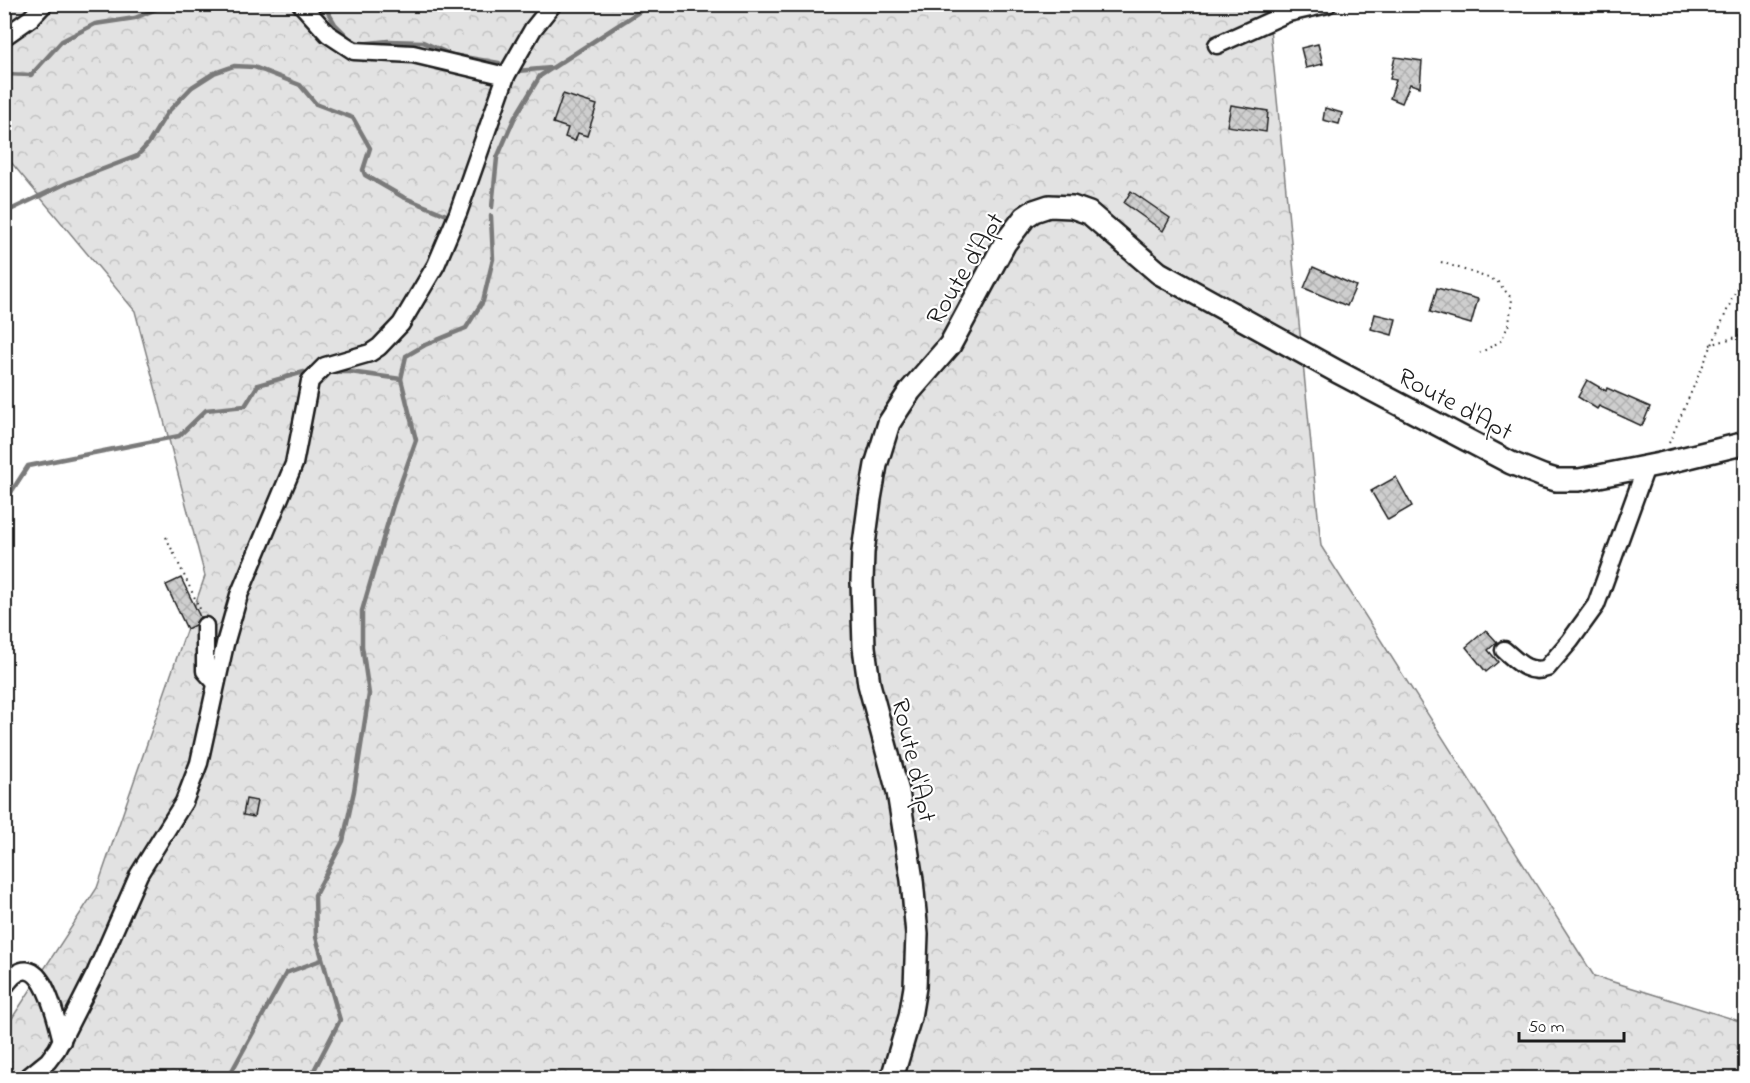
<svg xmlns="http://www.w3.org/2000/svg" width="1750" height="1083" viewBox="0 0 1750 1083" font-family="'Indie Flower',sans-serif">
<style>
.forest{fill:url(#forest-crowns);stroke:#7f7f7f;stroke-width:1.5}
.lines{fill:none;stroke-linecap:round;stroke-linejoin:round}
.stream{stroke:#7a7a7a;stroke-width:4.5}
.building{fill:url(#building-cross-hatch);stroke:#1c1c1c;stroke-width:1.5}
.minor-casing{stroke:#1c1c1c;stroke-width:21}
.major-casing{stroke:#1c1c1c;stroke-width:26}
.path{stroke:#1c1c1c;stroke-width:2;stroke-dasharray:1.5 4.5;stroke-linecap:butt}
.minor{stroke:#fff;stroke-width:16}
.major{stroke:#fff;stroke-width:21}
.labels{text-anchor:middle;stroke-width:4.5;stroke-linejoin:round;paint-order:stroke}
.street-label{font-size:26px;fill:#1c1c1c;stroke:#fff}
</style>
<defs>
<pattern id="forest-crowns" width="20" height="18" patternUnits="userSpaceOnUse" patternTransform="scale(1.5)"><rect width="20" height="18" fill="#e2e2e2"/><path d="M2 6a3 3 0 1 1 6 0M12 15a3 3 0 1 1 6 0" fill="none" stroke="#c1c1c1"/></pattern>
<pattern id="building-cross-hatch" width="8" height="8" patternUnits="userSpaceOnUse" patternTransform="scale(1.5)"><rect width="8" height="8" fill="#cecece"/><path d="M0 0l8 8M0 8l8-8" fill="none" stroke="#b0b0b0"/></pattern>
</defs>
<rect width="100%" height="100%" fill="#fff"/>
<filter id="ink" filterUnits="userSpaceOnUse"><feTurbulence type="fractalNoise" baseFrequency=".0167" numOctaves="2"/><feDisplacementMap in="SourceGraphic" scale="12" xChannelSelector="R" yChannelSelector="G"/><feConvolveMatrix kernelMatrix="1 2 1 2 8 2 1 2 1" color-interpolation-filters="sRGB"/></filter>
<g filter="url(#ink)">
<polygon class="forest" points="5,4 1270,5 1269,18 1321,546 1594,976 1746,1023 1745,1078 5,1078 5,1029 97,888 205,576 135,311 5,155"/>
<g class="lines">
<g class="stream">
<polyline points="323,4 335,24 350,39 360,44 388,41 423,42 452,55 499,63"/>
<polyline points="517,71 551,68"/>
<polyline points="4,74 31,75 62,41 95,24 135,18 168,4"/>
<polyline points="492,207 497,158 514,119 540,76 651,4"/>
<polyline points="4,213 67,183 137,156 148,144 167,113 192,87 214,73 234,66 254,67 300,85 316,104 353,118 370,148 363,170 365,175 403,197 449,216"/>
<polyline points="329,372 350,372 401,379"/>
<polyline points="4,503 28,466 179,436 206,410 245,406 258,385 304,372"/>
<polyline points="228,1078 286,973 321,960"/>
<polyline points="310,1078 340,1020 316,937 315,895 343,841 354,791 369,694 362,646 362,611 393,505 416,440 401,379 406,356 425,345 466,328 483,301 493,259 491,216"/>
</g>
</g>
<g class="building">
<polygon points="1318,44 1323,64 1306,68 1301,48"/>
<polygon points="1395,57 1422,61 1420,87 1410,84 1402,103 1390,98 1396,80 1390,79"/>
<polygon points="563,94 597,105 587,136 578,133 575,141 565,137 568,128 553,123"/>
<polygon points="1231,105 1268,111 1266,132 1227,126"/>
<polygon points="1325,108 1342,113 1339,124 1323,120"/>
<polygon points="1131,191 1170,218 1163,231 1124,203"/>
<polygon points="1313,267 1356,286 1347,306 1304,288"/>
<polygon points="1437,288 1478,299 1471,324 1430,312"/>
<polygon points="1375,314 1396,319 1392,335 1371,329"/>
<polygon points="1587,380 1606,391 1607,388 1650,407 1642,426 1599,406 1597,409 1578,397"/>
<polygon points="1396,477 1412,506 1388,520 1371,491"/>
<polygon points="181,578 200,617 195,625 187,629 166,585"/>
<polygon points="1486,630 1497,642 1488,650 1498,662 1486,672 1466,647"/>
<polygon points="246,799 257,801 254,817 243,815"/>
</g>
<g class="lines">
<g class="minor-casing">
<g id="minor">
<polyline points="301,4 328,34 354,51 413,54 506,76 533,29 553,4"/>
<polyline points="4,37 31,18 44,4"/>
<polyline points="1217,45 1288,13 1328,4"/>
<polyline points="205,626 205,671 216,683"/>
<path d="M1504,650c13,11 24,25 43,18l23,-27 26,-36 50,-138"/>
<path d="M5,986c34,-49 51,31 57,55"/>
<polyline points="27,1078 48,1061 57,1049 96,972 139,874 184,802 199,763 225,644 239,595 294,464 310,381 325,366 370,353 379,347 401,324 436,265 458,213 506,76"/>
</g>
</g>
<g class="major-casing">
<polyline id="major" points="892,1078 910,1017 915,987 917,934 912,880 898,792 869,684 864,647 862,582 863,552 870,499 876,465 889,423 910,391 950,345 1005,243 1025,217 1034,211 1049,206 1072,207 1089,213 1159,273 1338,372 1511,463 1543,476 1556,480 1579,480 1660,464 1746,443"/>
</g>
<g class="path">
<polyline points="1441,262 1497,281 1512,299 1509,324 1501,341 1480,353"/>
<polyline points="1710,345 1746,334"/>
<polyline points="1669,443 1746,267"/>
<polyline points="166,537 201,611"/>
</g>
<use href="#minor" class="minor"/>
<use href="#major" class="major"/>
</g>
</g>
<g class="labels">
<g class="street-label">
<text transform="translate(964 268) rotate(-59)" y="9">Route d'Apt</text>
<text transform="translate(1456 403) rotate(28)" y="9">Route d'Apt</text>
<text transform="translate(915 760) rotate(77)" y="9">Route d'Apt</text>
</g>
</g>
<rect width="1750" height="1083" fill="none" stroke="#fff" stroke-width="24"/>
<rect x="12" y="12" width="1726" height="1059" fill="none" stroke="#1c1c1c" stroke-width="2" filter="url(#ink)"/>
<path d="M1519 1032v9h105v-9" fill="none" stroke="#1c1c1c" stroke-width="3"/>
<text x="1528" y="1032" font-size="18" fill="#1c1c1c" stroke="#ffffff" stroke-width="4.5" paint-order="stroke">50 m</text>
</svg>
